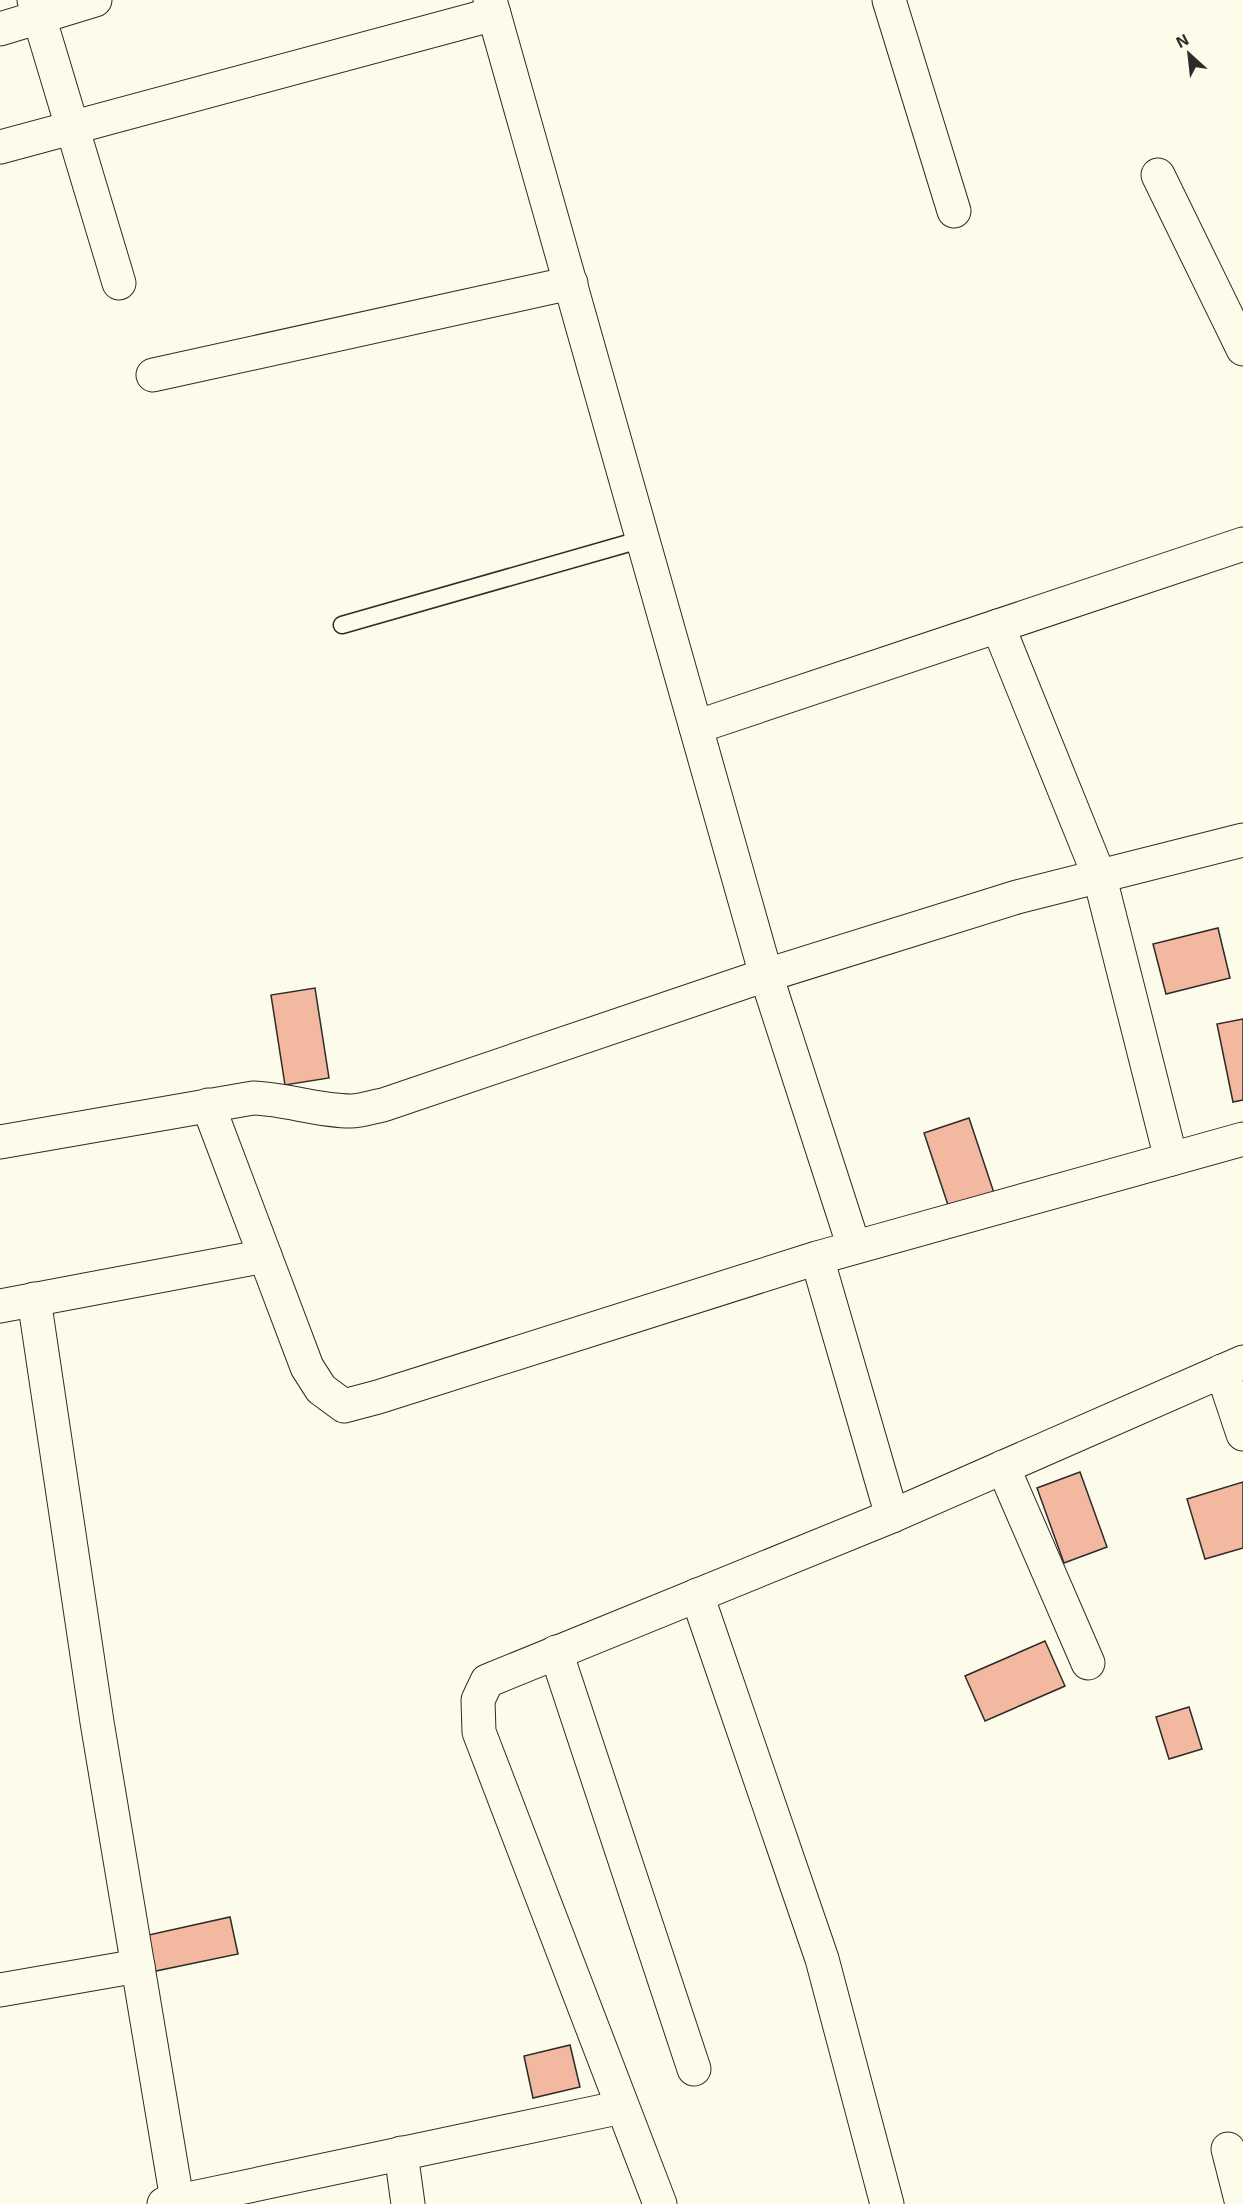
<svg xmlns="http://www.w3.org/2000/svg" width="1243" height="2204" viewBox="0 0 1243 2204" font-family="'Exo 2',sans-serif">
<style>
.building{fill:#f2b8a0;stroke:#2b2b2b;stroke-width:1.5}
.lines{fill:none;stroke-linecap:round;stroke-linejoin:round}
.service-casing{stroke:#2b2b2b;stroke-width:19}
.minor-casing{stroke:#2b2b2b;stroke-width:35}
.service{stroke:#fdfbea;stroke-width:16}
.minor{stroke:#fdfbea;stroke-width:33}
</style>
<rect width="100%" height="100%" fill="#fdfbea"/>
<g class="building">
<polygon points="1218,928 1230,978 1166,994 1153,944"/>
<polygon points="315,988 329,1078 285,1085 271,995"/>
<polygon points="1243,1019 1243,1100 1233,1102 1217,1024"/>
<polygon points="969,1118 996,1199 951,1214 924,1133"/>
<polygon points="1080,1472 1107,1547 1064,1563 1037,1488"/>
<polygon points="1243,1482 1243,1548 1205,1559 1187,1499"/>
<polygon points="1045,1641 1065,1686 985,1721 965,1676"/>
<polygon points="1189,1707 1202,1749 1169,1759 1156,1717"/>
<polygon points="230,1917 238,1954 151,1972 144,1936"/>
<polygon points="570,2045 580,2087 533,2098 524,2056"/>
</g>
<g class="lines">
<g class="service-casing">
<polyline id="service" points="342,625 643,539"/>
</g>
<g class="minor-casing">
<g id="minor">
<polyline points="34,0 119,283"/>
<polyline points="490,0 766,975 854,1247"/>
<polyline points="889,0 954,211"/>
<polyline points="0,29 95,0"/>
<polyline points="0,147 494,14"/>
<polyline points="1158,175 1243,349"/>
<polyline points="153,375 571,283"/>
<polyline points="998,626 1100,878 1171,1159"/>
<polyline points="696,727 1243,544"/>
<polyline points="208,1105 307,1367 321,1389 344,1406 378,1397 817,1258 1243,1139"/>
<path d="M0,1142l253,-44c33,1 65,13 98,13 10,0 21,-4 32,-6l368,-125 266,-83 226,-57"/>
<polyline points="817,1258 892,1516"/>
<polyline points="34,1299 97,1722 177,2200"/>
<polyline points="0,1306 265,1256"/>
<polyline points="1222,1371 1243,1434"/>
<polyline points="1003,1467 1088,1663"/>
<polyline points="697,1595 822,1959 887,2204"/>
<polyline points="556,1652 694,2069"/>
<polyline points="0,1990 138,1966"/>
<polyline points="1228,2149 1242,2204"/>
<polyline points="401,2153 408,2204"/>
<polyline points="164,2204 622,2107"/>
<polyline points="660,2204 479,1732 478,1700 487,1681 892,1516 1243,1362"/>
</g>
</g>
<use href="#service" class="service"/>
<use href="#minor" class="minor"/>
</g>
<g transform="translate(1189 54) rotate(333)" stroke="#fdfbea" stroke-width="4.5" paint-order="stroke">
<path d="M0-4.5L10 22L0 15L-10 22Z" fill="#2b2b2b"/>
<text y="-9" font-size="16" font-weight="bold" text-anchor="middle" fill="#2b2b2b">N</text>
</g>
</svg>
